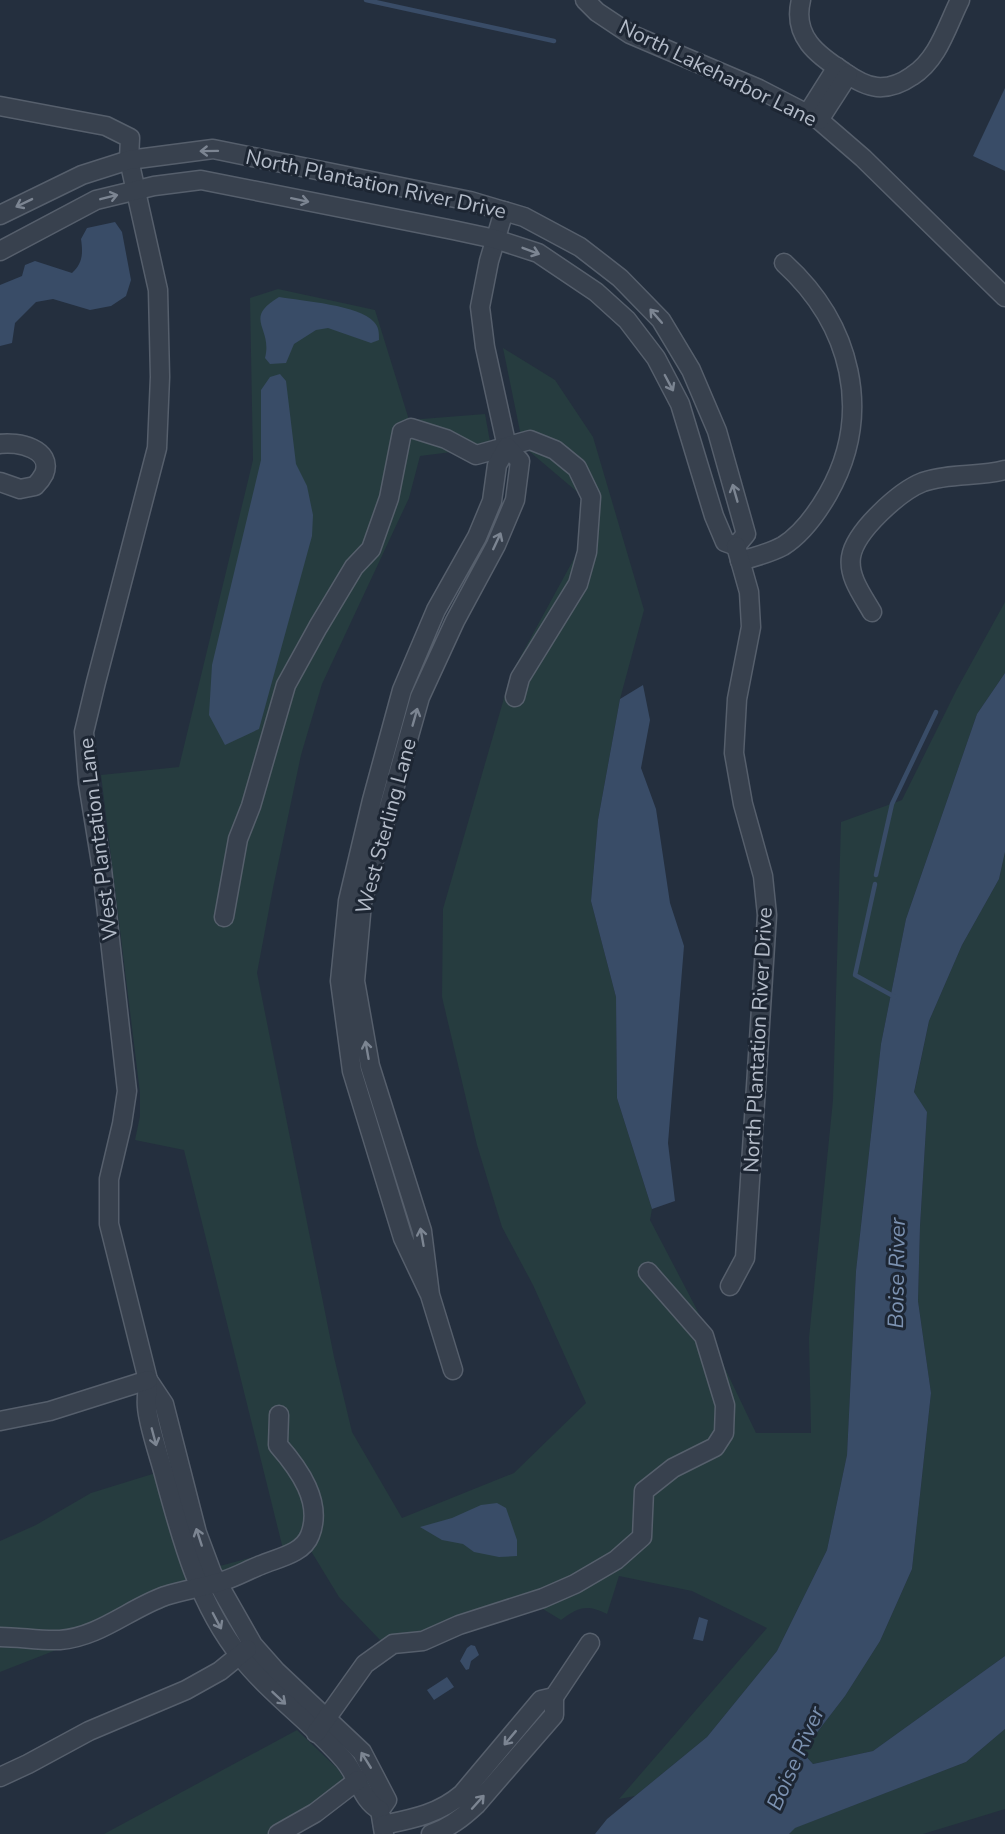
<svg xmlns="http://www.w3.org/2000/svg" width="1005" height="1834" viewBox="0 0 1005 1834" font-family="'Nunito Sans',sans-serif">
<style>
.green{fill:#263c3f}
.water{fill:#394c67}
.lines{fill:none;stroke-linecap:round;stroke-linejoin:round}
.stream{stroke:#394c67;stroke-width:4.5}
.minor-casing{stroke:#565f6c;stroke-width:21}
.minor{stroke:#38414e;stroke-width:18}
.oneway{stroke:#7c8592}
.labels{text-anchor:middle;stroke-width:6;stroke-linejoin:round;paint-order:stroke}
.street-label{font-size:21px;fill:#b4bcc9;stroke:#1d2633}
.water-label{font-size:22px;font-style:italic;fill:#7c92b1;stroke:#1d2633}
</style>
<rect width="100%" height="100%" fill="#242f3e"/>
<g class="green">
<path d="M278,289l97,21 34,110 76,-6 6,33 -71,9 -11,42 -87,186 -21,71 -28,133 -16,85 77,384 18,75 50,86 112,-45 72,-70 -53,-118 -31,-58 -25,-82 -35,-148 1,-88 68,-235 65,-119 12,-54 -65,-55 -20,-98 52,32 38,57 51,173 -24,89 -22,121 -7,81 25,96 1,101 35,111 -2,11 45,86 61,127h55l-2,-95 24,-238 8,-278 61,-22 55,-111 48,-87v71l-28,41 -71,205 -25,125 -25,227 -9,184 -20,95 -50,101 -70,86 -72,59 -16,3 148,-171 -75,-37 -73,-15 -12,38c-21,-10 -28,-7 -46,6l-23,-14 -158,53 -53,47 53,-66 -41,-43 -28,-46 -83,33 -8,-18 63,-17 -99,-399 -49,-10 5,-24v-23l-39,-318 78,-8 74,-307 -3,-162z"/>
<polygon points="1005,852 1005,1656 873,1751 813,1764 802,1752 845,1696 880,1641 912,1569 931,1393 918,1301 920,1226 927,1112 914,1093 929,1021 962,945 999,879"/>
<polygon points="159,1472 194,1596 0,1672 0,1541 36,1525 91,1493"/>
<polygon points="1005,1729 1005,1809 923,1834 789,1834 794,1828 966,1762"/>
<polygon points="297,1730 338,1769 352,1792 295,1834 104,1834"/>
</g>
<g class="water">
<polygon points="1005,88 1005,171 973,156"/>
<path d="M115,222l7,10 9,48 -5,16 -15,10 -21,4 -37,-11 -17,3 -21,21 -3,20 -12,3v-61l22,-9 3,-11 10,-4 37,12c11,-10 11,-20 9,-34l6,-11z"/>
<path d="M279,297c23,4 81,8 95,25 5,5 5,11 5,18l-8,3 -43,-15 -12,2 -22,14 -8,19 -16,1 -5,-6c8,-31 -23,-39 14,-61z"/>
<polygon points="280,374 286,381 296,464 307,486 313,515 312,536 259,729 225,745 209,715 212,665 261,460 261,390 270,377"/>
<polygon points="1005,673 1005,852 999,879 962,945 929,1021 914,1092 927,1112 920,1226 918,1301 931,1393 912,1569 880,1641 845,1696 802,1752 813,1764 873,1751 1005,1656 1005,1729 966,1762 795,1828 789,1834 595,1834 607,1819 707,1737 777,1651 827,1550 847,1455 856,1271 881,1044 906,919 977,714"/>
<polygon points="643,685 650,720 641,768 656,809 670,903 684,946 668,1143 675,1201 652,1209 617,1098 616,997 591,901 598,820 620,699"/>
<polygon points="497,1503 506,1508 517,1540 517,1556 499,1557 474,1552 463,1544 442,1540 420,1527 452,1518 481,1505"/>
<polygon points="699,1617 708,1620 703,1641 693,1639"/>
<polygon points="471,1645 475,1646 479,1655 471,1661 469,1669 466,1670 460,1661 467,1648"/>
<polygon points="447,1677 454,1687 434,1700 427,1690"/>
</g>
<g class="lines">
<g class="stream">
<polyline points="366,0 554,41"/>
<polyline points="876,875 892,804 936,712"/>
<polyline points="875,884 855,975 895,997"/>
</g>
<g class="minor-casing">
<g id="minor">
<polyline points="585,0 597,12 630,34 759,89 819,120 863,158 1005,297"/>
<path d="M801,0c-9,36 16,55 43,72 10,7 21,14 33,15 13,1 25,-4 35,-11 26,-16 35,-50 48,-76"/>
<polyline points="0,106 106,126 130,138 129,160 158,290 160,377 157,448 96,682 84,732 88,783 102,869 127,1091 122,1124 109,1179 109,1224 148,1380 164,1404 197,1533 212,1573 253,1645 276,1671 362,1752 387,1800 380,1810 384,1834"/>
<polyline points="808,113 837,67"/>
<polyline points="819,120 848,75"/>
<polyline points="504,211 489,261 480,307 485,347 507,447"/>
<polyline points="0,215 82,175 129,160 213,149 470,201 524,217 580,247 620,278 661,320 691,370 717,431 746,534 736,546"/>
<polyline points="0,251 96,200 154,186 201,180 453,230 495,239 538,253 596,292 627,320 656,358 680,404 714,516 725,542 736,546"/>
<path d="M0,444c17,-3 54,5 44,30 -2,4 -6,9 -9,12l-15,3 -20,-7"/>
<path d="M740,561c15,-4 30,-8 43,-15 19,-12 34,-33 45,-52 46,-81 23,-170 -44,-231"/>
<path d="M872,612c-9,-16 -24,-35 -21,-55 4,-26 49,-66 72,-75 26,-9 56,-5 82,-12"/>
<polyline points="224,917 238,839 251,806 286,685 318,627 354,567 371,549 389,498 402,432 411,428 446,439 476,455 530,440 555,450 577,468 591,497 587,552 578,584 520,678 515,697"/>
<polyline points="730,1286 745,1258 767,915 763,876 743,804 734,753 737,699 751,627 749,592 736,546"/>
<polyline points="430,1295 422,1231 370,1066 355,981 362,903 420,697 455,621 496,545 515,500 520,461 507,447 497,465 492,501 477,537 436,610 402,690 372,800 348,901 340,981 352,1071 403,1238 430,1295 453,1370"/>
<path d="M148,1380c0,8 -2,18 -1,27 1,18 13,51 18,71 17,63 34,127 76,179 30,38 71,66 103,103 14,16 18,41 36,50"/>
<polyline points="0,1421 50,1411 148,1380"/>
<path d="M0,1637c20,0 40,4 60,3 39,-3 69,-31 105,-44 19,-6 39,-9 58,-15 13,-4 25,-11 38,-16 16,-7 42,-11 49,-30 13,-33 -11,-66 -32,-90l1,-30"/>
<polyline points="554,1697 590,1643"/>
<polyline points="316,1733 365,1664 393,1644 423,1641 459,1625 543,1598 575,1584 616,1560 642,1537 644,1491 673,1468 715,1447 724,1433 725,1405 704,1336 648,1272"/>
<polyline points="0,1777 28,1764 89,1731 186,1690 220,1671 247,1649"/>
<path d="M383,1825c29,-6 56,-11 79,-31l79,-94 13,-3v18l-78,90c-14,13 -27,23 -45,29"/>
<polyline points="278,1834 315,1813 358,1780"/>
</g>
</g>
<use href="#minor" class="minor"/>
</g>
<defs><path id="oneway-shaft" d="M-6 0H5M1.5-3L5.5 0L1.5 3" fill="none" stroke-width="1.6" stroke-linecap="round" stroke-linejoin="round" transform="scale(1.5)"/></defs>
<g class="oneway">
<use href="#oneway-shaft" transform="translate(209 151) rotate(179)"/>
<use href="#oneway-shaft" transform="translate(109 197) rotate(-14)"/>
<use href="#oneway-shaft" transform="translate(300 200) rotate(12)"/>
<use href="#oneway-shaft" transform="translate(24 203) rotate(154)"/>
<use href="#oneway-shaft" transform="translate(531 251) rotate(21)"/>
<use href="#oneway-shaft" transform="translate(656 316) rotate(-131)"/>
<use href="#oneway-shaft" transform="translate(669 383) rotate(62)"/>
<use href="#oneway-shaft" transform="translate(735 493) rotate(-106)"/>
<use href="#oneway-shaft" transform="translate(497 541) rotate(-65)"/>
<use href="#oneway-shaft" transform="translate(415 717) rotate(-74)"/>
<use href="#oneway-shaft" transform="translate(367 1050) rotate(-100)"/>
<use href="#oneway-shaft" transform="translate(422 1237) rotate(-100)"/>
<use href="#oneway-shaft" transform="translate(154 1437) rotate(75)"/>
<use href="#oneway-shaft" transform="translate(199 1537) rotate(-108)"/>
<use href="#oneway-shaft" transform="translate(217 1621) rotate(62)"/>
<use href="#oneway-shaft" transform="translate(279 1698) rotate(43)"/>
<use href="#oneway-shaft" transform="translate(510 1738) rotate(130)"/>
<use href="#oneway-shaft" transform="translate(366 1760) rotate(-122)"/>
<use href="#oneway-shaft" transform="translate(478 1802) rotate(-48)"/>
</g>
<g class="labels">
<g class="street-label">
<text transform="translate(718 73) rotate(26)" y="7">North Lakeharbor Lane</text>
<text transform="translate(376 184) rotate(12)" y="7">North Plantation River Drive</text>
<text transform="translate(386 826) rotate(-75)" y="7">West Sterling Lane</text>
<text transform="translate(98 839) rotate(-97)" y="7">West Plantation Lane</text>
<text transform="translate(758 1040) rotate(-87)" y="7">North Plantation River Drive</text>
</g>
<g class="water-label">
<text transform="translate(896 1273) rotate(-89)" y="8">Boise River</text>
<text transform="translate(795 1758) rotate(-66)" y="8">Boise River</text>
</g>
</g>
</svg>
